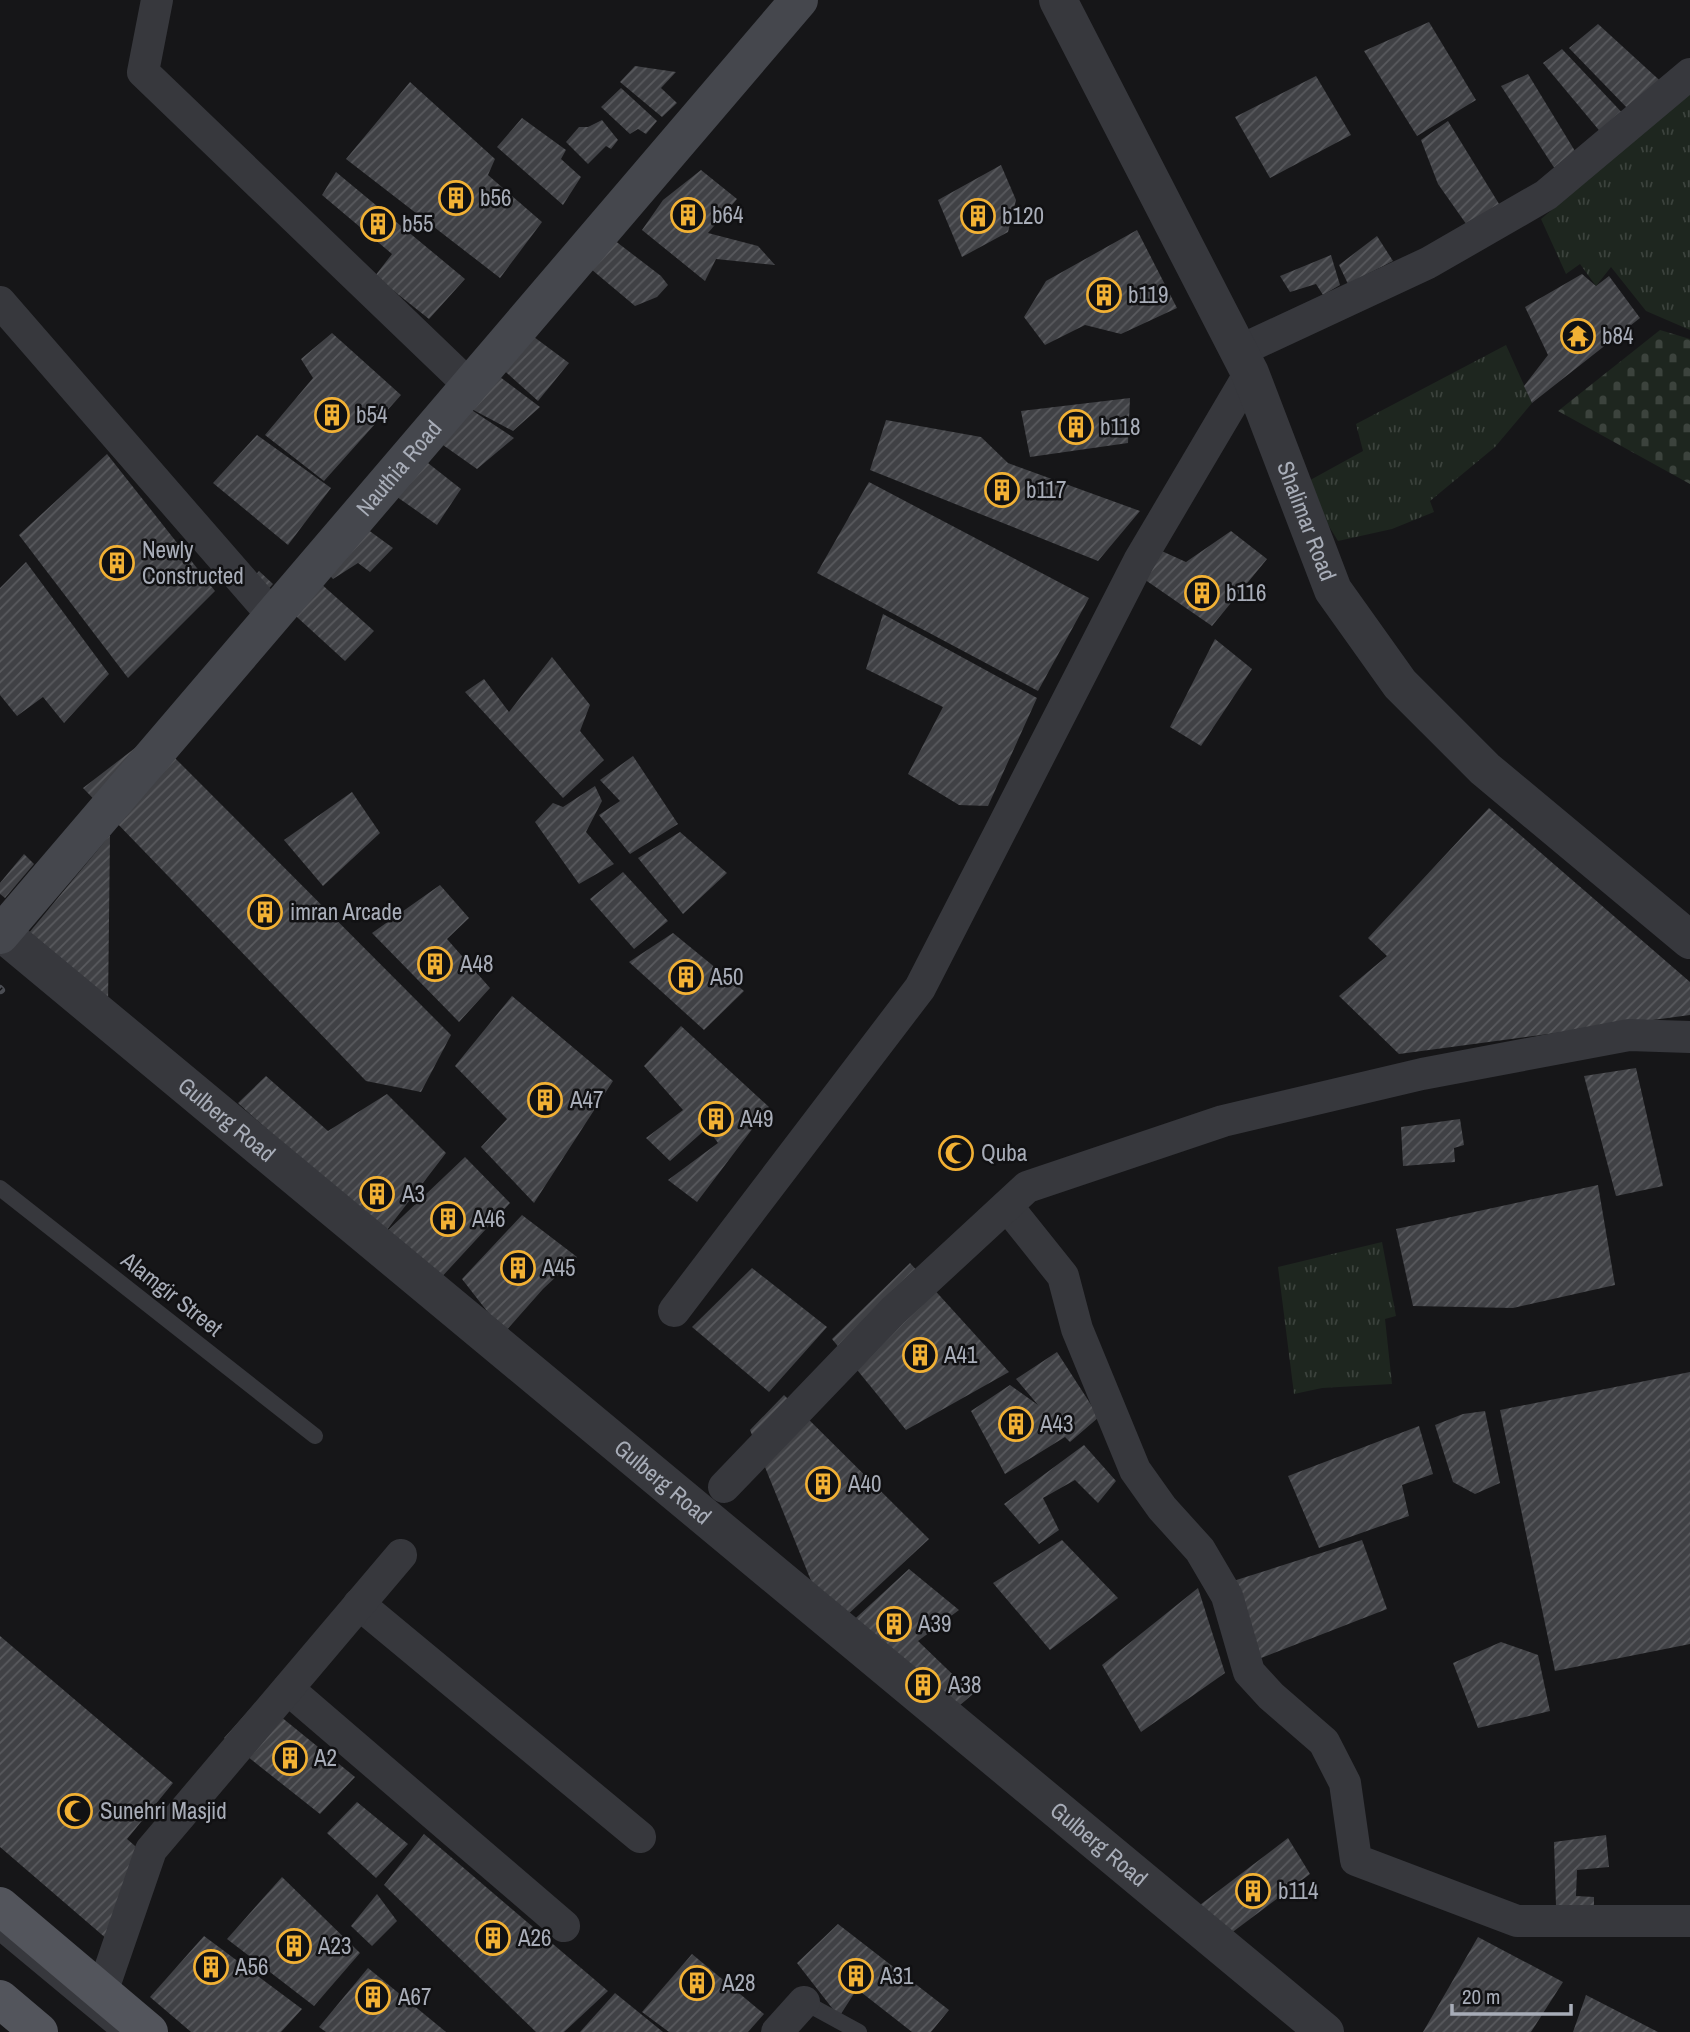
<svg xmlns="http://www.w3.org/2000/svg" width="1690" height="2032" viewBox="0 0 1690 2032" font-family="'Archivo Narrow',sans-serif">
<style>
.grass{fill:url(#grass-tufts)}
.cemetery{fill:url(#cemetery-stones)}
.building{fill:url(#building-hatch)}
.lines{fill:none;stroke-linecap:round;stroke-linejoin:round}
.service{stroke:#37383d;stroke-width:16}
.minor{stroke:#37383d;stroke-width:32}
.tertiary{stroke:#37383d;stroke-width:38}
.secondary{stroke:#45474d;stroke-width:38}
.primary{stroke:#53555c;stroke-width:38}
.rail-casing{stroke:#4a4c52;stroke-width:8}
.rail{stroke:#111113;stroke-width:5;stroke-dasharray:16;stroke-linecap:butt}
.labels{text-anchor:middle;stroke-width:5;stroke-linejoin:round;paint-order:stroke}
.poi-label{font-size:23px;fill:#a8adb8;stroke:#111113;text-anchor:start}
.street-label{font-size:23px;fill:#a8adb8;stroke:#111113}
</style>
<defs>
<pattern id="grass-tufts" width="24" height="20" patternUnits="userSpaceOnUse" patternTransform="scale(1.75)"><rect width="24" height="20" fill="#1e261f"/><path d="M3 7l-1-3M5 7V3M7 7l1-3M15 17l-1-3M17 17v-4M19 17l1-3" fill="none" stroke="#3c433d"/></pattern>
<pattern id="cemetery-stones" width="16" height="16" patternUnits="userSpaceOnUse" patternTransform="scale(1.75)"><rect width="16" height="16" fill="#1e261f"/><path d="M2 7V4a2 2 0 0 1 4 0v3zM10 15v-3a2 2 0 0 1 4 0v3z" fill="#3c433d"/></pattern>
<pattern id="building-hatch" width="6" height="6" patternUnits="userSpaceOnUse" patternTransform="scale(1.75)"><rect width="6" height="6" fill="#404145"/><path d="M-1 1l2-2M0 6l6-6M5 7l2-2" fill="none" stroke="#595a5e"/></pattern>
</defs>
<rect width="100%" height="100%" fill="#161618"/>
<g class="grass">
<polygon points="1690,94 1690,330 1646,311 1611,267 1596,286 1580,264 1566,274 1541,219"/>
<polygon points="1506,345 1532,403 1495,447 1430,501 1434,512 1392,529 1338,541 1303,484 1363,451 1356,424"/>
<polygon points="1382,1242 1396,1316 1385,1319 1392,1384 1322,1388 1294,1394 1278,1267"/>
</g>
<polygon class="cemetery" points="1660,330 1690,339 1690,484 1558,411"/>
<g class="building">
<polygon points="1429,22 1476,100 1417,136 1364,51"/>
<polygon points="1598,24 1668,88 1630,111 1569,48"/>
<polygon points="1562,49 1628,119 1603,135 1543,63"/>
<polygon points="635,66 676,72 661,88 677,103 662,117 620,82"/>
<polygon points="1528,74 1578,156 1555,169 1501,86"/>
<polygon points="1316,76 1351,135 1270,178 1235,117"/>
<polygon points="410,82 495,159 488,175 542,222 500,278 346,159"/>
<polygon points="621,88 657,121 646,134 638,129 630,134 601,107"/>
<polygon points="522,118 566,150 561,159 581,177 563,205 497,147"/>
<polygon points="602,120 618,140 611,149 606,146 588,164 566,142 579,127 588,127"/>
<polygon points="1448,121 1504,212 1469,228 1438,184 1421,140"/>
<polygon points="1001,165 1016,200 1008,232 962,257 938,200"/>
<polygon points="701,170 737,199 708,233 758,246 775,265 716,259 705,281 642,230 663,200"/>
<polygon points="336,172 465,279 429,319 375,276 392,254 322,195"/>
<polygon points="1137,230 1177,308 1121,334 1085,325 1045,345 1024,317 1046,281"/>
<polygon points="1377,236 1393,261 1348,284 1339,265"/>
<polygon points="614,240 661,276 668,285 657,297 635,306 591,269"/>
<polygon points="1331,255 1340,285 1323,295 1316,284 1290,292 1280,276"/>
<polygon points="1582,274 1596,286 1609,276 1640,318 1532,403 1524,386 1548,355 1525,307"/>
<polygon points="332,333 401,395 324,481 265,435 313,378 301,359"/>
<polygon points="530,334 569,363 538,401 499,366"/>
<polygon points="496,374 540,407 513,431 464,405"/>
<polygon points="1130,398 1128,443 1030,457 1021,411"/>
<polygon points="464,405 514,438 477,469 433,438"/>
<polygon points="886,420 981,437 1008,463 1140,511 1098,561 870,470"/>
<polygon points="257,435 331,488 288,545 213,483"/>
<polygon points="107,454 215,591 128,678 19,535"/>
<polygon points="419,456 461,489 437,525 390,492"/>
<polygon points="869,482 1089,598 1038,691 817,573"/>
<polygon points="360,524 393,548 370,572 358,563 333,579 322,567"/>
<polygon points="1231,531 1267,559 1212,626 1141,577 1155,548 1186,562"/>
<polygon points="26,562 109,674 64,723 43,697 17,716 0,695 0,588"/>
<polygon points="259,571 273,584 261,597 247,585"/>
<polygon points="310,574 374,631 345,661 286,607"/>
<polygon points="883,614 1037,698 988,806 959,805 908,774 943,707 866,669"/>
<polygon points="1215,639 1252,669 1201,746 1170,727"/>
<polygon points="552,657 590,705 580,731 604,760 563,798 465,692 484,679 509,712"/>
<polygon points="152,735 451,1035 421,1092 366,1081 83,788"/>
<polygon points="633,756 678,824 630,854 599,815 620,801 600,780"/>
<polygon points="595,786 602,801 586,832 614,864 579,884 535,822 553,803 563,807"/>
<polygon points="352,792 380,833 323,886 284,840"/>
<polygon points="1489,808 1690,982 1690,1015 1399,1054 1339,996 1387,956 1368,938"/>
<polygon points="680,832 727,873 683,914 638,858"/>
<polygon points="110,835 108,1005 23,940"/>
<polygon points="24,854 34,864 5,898 0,894 0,883"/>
<polygon points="623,872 668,921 634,949 590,899"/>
<polygon points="440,885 469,918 447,939 490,988 459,1022 372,933"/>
<polygon points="673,933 744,991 704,1030 629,962"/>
<polygon points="512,996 613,1081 534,1203 481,1147 507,1119 455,1066"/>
<polygon points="681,1026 769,1107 697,1202 668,1180 718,1143 707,1128 670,1161 646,1138 683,1110 644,1066"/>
<polygon points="1636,1068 1663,1186 1616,1196 1584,1076"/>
<polygon points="266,1076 328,1131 387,1094 446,1153 383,1235 465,1157 510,1203 438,1281 383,1235 238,1103"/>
<polygon points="1460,1119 1464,1145 1454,1148 1455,1162 1403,1166 1401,1127"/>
<polygon points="1598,1185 1615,1285 1513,1308 1413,1306 1396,1229"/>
<polygon points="522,1215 577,1257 543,1289 504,1333 462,1279"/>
<polygon points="910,1263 1009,1372 906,1430 832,1339"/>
<polygon points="752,1268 827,1327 769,1392 692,1327"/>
<polygon points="1057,1352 1099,1417 1070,1442 1065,1437 1005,1474 971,1411 1010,1385 1038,1405 1016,1379"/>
<polygon points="1690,1372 1690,1644 1555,1671 1500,1410"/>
<polygon points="784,1395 929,1539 831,1630 750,1430"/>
<polygon points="1485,1411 1500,1483 1475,1494 1453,1482 1435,1425 1463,1414"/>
<polygon points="1419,1426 1433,1474 1402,1485 1409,1516 1319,1548 1288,1476"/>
<polygon points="1084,1445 1116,1481 1098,1503 1075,1480 1043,1498 1059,1530 1039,1544 1004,1504"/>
<polygon points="1062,1540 1118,1598 1050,1650 993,1583"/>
<polygon points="1362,1540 1387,1609 1256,1660 1230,1582"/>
<polygon points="909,1569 959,1610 918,1641 973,1694 933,1728 833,1639"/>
<polygon points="1198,1588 1225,1673 1141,1732 1102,1665"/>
<polygon points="0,1636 173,1783 127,1839 142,1852 108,1940 0,1847"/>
<polygon points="1501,1642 1538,1655 1550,1711 1478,1728 1453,1663"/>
<polygon points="259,1699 355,1777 320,1814 224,1738"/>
<polygon points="357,1802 408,1844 376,1878 327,1833"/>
<polygon points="424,1834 608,1991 564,2032 536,2032 384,1885"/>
<polygon points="1606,1835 1609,1867 1577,1870 1576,1896 1594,1897 1594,1912 1556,1906 1554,1842"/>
<polygon points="1288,1838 1310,1874 1226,1937 1196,1908"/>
<polygon points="282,1877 360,1953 314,2006 227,1939"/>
<polygon points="377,1894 397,1921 372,1946 351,1926"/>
<polygon points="838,1924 949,2010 931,2032 912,2032 857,1989 839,2017 797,1963"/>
<polygon points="204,1936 302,2009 281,2032 191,2032 150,1997"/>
<polygon points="1478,1937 1563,1982 1531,2032 1423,2032"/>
<polygon points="692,1954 764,2014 748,2032 669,2032 642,2012"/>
<polygon points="368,1968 446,2032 326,2032 319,2027"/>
<polygon points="615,1993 663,2032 580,2032"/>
<polygon points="1586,1995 1658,2032 1573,2032"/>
</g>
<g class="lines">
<g class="service">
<polyline points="0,1188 315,1436"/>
<polyline points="0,1933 119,2032"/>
<polyline points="804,2002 859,2032"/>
</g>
<g class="minor">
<polyline points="157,0 143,72 471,387"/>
<polyline points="0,302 273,616"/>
<polyline points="1239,351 1428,263 1546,195 1690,74"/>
<polyline points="1007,1206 1063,1276 1077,1329 1135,1470 1162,1508 1200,1550 1227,1596 1249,1672 1271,1696 1324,1742 1345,1783 1356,1860 1517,1921 1690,1921"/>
<polyline points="674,1311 920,988 1139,561 1250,373"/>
<polyline points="724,1487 893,1311 1027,1187 1223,1121 1422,1074 1629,1035 1690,1037"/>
<polyline points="359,1604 640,1837"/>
<polyline points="288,1689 564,1926"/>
<polyline points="102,1992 151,1850 401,1555"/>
<polyline points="777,2032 804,2002"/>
</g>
<g class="tertiary">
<path id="s1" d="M1058,0l192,373 83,217 67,94 85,85 205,171"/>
<path id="s2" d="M2,933l1323,1099"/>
</g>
<path class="secondary" id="s3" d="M0,935l799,-935"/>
<g class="primary">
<polyline points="0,1906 149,2032"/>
<polyline points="0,1999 39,2032"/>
</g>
<g class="rail-casing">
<polyline id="rail" points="0,989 1,990"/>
</g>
<use href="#rail" class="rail"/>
</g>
<defs>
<g id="building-ring" transform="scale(1.75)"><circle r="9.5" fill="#111113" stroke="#f2b134" stroke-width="1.5"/><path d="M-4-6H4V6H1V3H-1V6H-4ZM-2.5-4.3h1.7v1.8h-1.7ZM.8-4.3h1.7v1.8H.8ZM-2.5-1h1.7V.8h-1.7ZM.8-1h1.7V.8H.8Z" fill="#f2b134"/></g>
<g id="temple-ring" transform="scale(1.75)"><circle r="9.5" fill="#111113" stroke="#f2b134" stroke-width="1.5"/><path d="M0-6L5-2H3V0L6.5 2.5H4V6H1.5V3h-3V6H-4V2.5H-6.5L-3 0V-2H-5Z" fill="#f2b134"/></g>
<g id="mosque-ring" transform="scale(1.75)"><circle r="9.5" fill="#111113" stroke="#f2b134" stroke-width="1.5"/><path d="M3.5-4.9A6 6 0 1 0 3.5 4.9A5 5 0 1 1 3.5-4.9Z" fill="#f2b134"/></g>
</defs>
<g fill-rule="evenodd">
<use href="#building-ring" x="456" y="198"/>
<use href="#building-ring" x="688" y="215"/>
<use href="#building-ring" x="978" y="216"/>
<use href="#building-ring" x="378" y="224"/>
<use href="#building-ring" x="1104" y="295"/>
<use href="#temple-ring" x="1578" y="336"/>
<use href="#building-ring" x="332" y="415"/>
<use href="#building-ring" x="1076" y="427"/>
<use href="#building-ring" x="1002" y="490"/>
<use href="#building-ring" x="117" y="563"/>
<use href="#building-ring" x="1202" y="593"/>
<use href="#building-ring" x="265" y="912"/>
<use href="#building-ring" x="435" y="964"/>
<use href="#building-ring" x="686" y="977"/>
<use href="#building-ring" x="545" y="1100"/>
<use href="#building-ring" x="716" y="1119"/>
<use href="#mosque-ring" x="956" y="1153"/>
<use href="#building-ring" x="377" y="1194"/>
<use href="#building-ring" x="448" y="1219"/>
<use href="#building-ring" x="518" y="1268"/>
<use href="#building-ring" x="920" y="1355"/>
<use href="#building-ring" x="1016" y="1424"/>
<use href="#building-ring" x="823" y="1484"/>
<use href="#building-ring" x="894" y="1624"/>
<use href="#building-ring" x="923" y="1685"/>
<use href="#building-ring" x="290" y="1758"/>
<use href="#mosque-ring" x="75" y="1811"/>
<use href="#building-ring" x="1253" y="1891"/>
<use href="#building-ring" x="493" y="1938"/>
<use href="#building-ring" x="294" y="1946"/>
<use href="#building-ring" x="211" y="1967"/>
<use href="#building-ring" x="856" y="1976"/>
<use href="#building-ring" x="697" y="1983"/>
<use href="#building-ring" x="373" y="1997"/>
</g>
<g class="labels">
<g class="poi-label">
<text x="480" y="206">b56</text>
<text x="712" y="223">b64</text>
<text x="1002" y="224">b120</text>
<text x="402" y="232">b55</text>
<text x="1128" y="303">b119</text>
<text x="1602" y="344">b84</text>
<text x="356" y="423">b54</text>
<text x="1100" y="435">b118</text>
<text x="1026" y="498">b117</text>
<text x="142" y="558">Newly<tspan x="142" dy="26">Constructed</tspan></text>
<text x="1226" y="601">b116</text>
<text x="290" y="920">imran Arcade</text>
<text x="460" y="972">A48</text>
<text x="710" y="985">A50</text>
<text x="570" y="1108">A47</text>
<text x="740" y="1127">A49</text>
<text x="981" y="1161">Quba</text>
<text x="402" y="1202">A3</text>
<text x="472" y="1227">A46</text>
<text x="542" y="1276">A45</text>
<text x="944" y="1363">A41</text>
<text x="1040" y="1432">A43</text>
<text x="848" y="1492">A40</text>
<text x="918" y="1632">A39</text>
<text x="948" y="1693">A38</text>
<text x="314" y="1766">A2</text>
<text x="100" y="1819">Sunehri Masjid</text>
<text x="1278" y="1899">b114</text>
<text x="518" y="1946">A26</text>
<text x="318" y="1954">A23</text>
<text x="235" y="1975">A56</text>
<text x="880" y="1984">A31</text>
<text x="722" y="1991">A28</text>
<text x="398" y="2005">A67</text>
</g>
<g class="street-label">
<text dy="8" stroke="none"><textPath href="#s3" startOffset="614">Nauthia Road</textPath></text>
<text dy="8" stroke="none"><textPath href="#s1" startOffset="578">Shalimar Road</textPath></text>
<text dy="8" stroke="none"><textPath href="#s2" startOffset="292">Gulberg Road</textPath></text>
<text transform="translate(172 1294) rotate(38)" y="8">Alamgir Street</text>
<text dy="8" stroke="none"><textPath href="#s2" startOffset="859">Gulberg Road</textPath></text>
<text dy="8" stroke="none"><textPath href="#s2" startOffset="1426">Gulberg Road</textPath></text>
</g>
</g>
<path d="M1452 2004v10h119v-10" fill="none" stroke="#a8adb8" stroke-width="3.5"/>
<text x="1462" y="2004" font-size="21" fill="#a8adb8" stroke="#111113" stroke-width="5" paint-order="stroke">20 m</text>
</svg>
